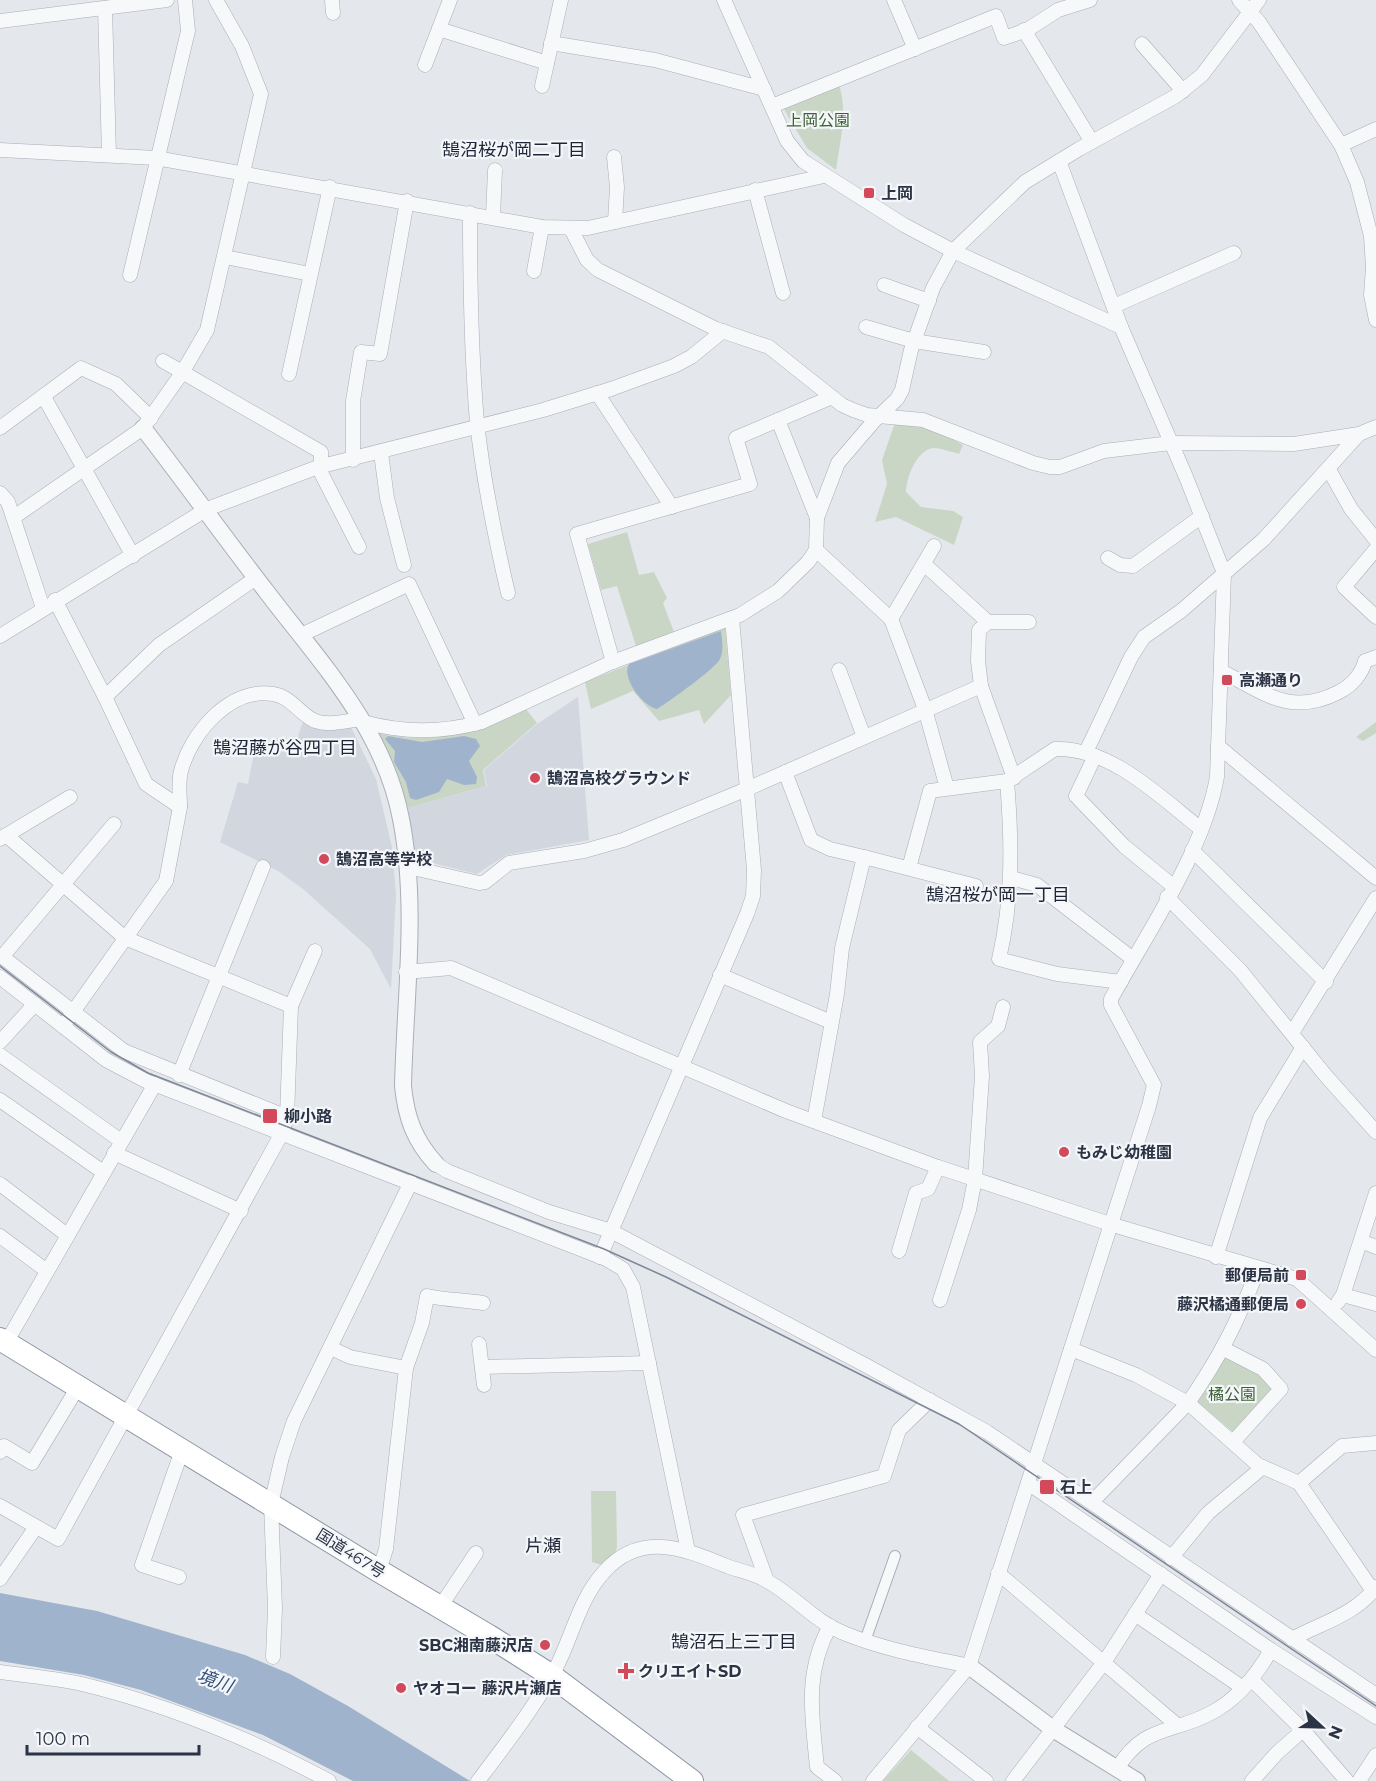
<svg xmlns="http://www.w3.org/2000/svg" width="1376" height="1781" viewBox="0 0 1376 1781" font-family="Montserrat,'Noto Sans JP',sans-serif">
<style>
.built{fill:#d2d6de}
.green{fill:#c9d6c5}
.water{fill:#9fb4cc}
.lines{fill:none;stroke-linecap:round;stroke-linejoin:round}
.pedestrian-casing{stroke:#a9aeb7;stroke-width:12}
.minor-casing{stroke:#a9aeb7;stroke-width:15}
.tertiary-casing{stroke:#a9aeb7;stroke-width:18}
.trunk-casing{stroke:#8b94a3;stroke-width:24}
.pedestrian{stroke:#f7f8fa;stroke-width:10}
.minor{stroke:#f7f8fa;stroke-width:14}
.tertiary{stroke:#f7f8fa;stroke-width:16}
.trunk{stroke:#fff;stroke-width:22}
.tram{stroke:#7d8696;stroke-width:1.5}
.poi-dot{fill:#d1495b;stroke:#f4f6f9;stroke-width:2}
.labels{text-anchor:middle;stroke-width:4.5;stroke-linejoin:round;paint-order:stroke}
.park-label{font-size:16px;fill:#3f6138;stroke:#f4f6f9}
.poi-label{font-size:16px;font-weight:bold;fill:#2b3445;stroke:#f4f6f9;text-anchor:start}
.street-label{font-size:16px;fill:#2b3445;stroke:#f4f6f9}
.neighbourhood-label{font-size:18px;fill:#1d2536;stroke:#f4f6f9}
.water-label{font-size:18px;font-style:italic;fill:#34527a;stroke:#f4f6f9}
</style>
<rect width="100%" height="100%" fill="#e4e7ec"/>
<g class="built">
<polygon points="578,697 589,840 506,855 477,874 416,859 408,808 487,786 484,770 537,724"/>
<polygon points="304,719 349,723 376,779 392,847 396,895 391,989 370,949 303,889 278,871 220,842 238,782 248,784 254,753 269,757 274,738 296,742"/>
</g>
<g class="green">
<path d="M839,85c9,27 1,57 -3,85l-29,-22 -25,-42z"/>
<path d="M895,423l37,5 31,17 -4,9c-7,-2 -16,-5 -24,-6 -18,0 -29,30 -29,44l15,15 32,4 10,6 -9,28 -58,-28 -21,5 12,-38 -5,-24z"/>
<polygon points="627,532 639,575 654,572 667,598 663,603 674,632 636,646 617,586 601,590 588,544"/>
<polygon points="725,627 731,695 704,724 699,710 659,721 633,691 591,709 585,682"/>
<path d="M525,708l12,15 -54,47 3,16 -78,22 -8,-28 -23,-47c54,13 101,0 148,-25z"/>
<polygon points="1376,722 1376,733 1363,741 1356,737"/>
<polygon points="1225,1357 1258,1374 1272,1388 1233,1432 1195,1400"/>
<polygon points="591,1491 616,1491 617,1547 615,1554 602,1565 592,1562"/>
<polygon points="911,1750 949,1781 883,1781"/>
</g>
<g class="water">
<path d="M721,631c1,9 3,20 -1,28 -4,9 -53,44 -63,50 -15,-3 -36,-32 -28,-45z"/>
<polygon points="388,736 422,742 464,736 476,739 480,746 469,761 477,777 476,784 464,785 447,779 439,792 416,800 410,798 406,782 394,762 395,751 385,739"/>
<polygon points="0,1593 97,1611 245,1655 290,1674 348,1706 470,1781 353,1781 263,1735 141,1690 84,1675 0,1661"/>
</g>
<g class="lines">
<g class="pedestrian-casing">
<polyline id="pedestrian" points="865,1641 895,1556"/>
</g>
<g class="minor-casing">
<g id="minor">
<polyline points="332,0 333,13"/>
<path d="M724,0l63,141 16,20 101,64 49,26 168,76 65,150 38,96 -7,204c-13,74 -70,156 -106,222v6l43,80 -5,21 -180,560 -96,115"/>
<polyline points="894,0 915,49"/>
<polyline points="1239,0 1259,22 1341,145 1357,182 1371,236 1373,267 1371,295 1376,320"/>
<polyline points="105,8 109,155"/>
<polyline points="0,21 167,0"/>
<polyline points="439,29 547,63"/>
<polyline points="1024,30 1092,142"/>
<polyline points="551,43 655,60 764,89"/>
<polyline points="1142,44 1183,91"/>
<polyline points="425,65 450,0"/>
<polyline points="542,86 561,0"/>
<polyline points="772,106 996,16 1004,38 1027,30 1058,10 1090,0"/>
<polyline points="1341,145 1376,129"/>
<polyline points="0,150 156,158 542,227 588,228 824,176"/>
<polyline points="614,157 617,187 615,222"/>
<polyline points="1059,161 1121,327"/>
<polyline points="755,190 783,293"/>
<path d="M470,213c0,70 1,140 7,209 6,58 18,115 31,171"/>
<polyline points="493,216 495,170"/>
<polyline points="571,229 587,260 598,270 716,329 769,347 842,405 853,410 867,415 923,420 1033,463 1050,467 1060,467 1104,451 1171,443 1294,444 1359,434 1376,427"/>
<polyline points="225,257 310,274"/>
<polyline points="534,271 542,227"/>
<polyline points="130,275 188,31 185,0"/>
<polyline points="884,285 929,301"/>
<polyline points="1114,306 1234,253"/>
<polyline points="866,327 914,341 984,352"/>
<polyline points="163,361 321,452 321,466"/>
<polyline points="289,374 330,187"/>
<polyline points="597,393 672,507"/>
<polyline points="44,397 133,556"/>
<polyline points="778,420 817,518"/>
<polyline points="0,428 81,368 116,384 151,418"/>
<polyline points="381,453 387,498 404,565"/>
<polyline points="353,460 353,401 361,352 380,354 407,201"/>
<polyline points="318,467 359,547"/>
<polyline points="1328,468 1351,509 1376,540"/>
<polyline points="0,493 8,502 43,608"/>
<polyline points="14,517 143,428 182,373 207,330 261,94 242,46 216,0"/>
<polyline points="1376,549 1344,587 1376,617"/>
<polyline points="816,550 891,619 925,709 947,788"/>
<polyline points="1108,558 1120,565 1133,566 1202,516"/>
<polyline points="924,564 988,622"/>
<polyline points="55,600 105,697 146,784 180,807 166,881 63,1026"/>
<polyline points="891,619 934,546"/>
<polyline points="301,635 409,584 475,724"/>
<polyline points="0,636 207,509 318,467 543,410 611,389 674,366 691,357 723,331"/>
<polyline points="613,662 577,534 750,484 736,438 832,397"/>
<polyline points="839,670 864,737"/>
<path d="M1221,671c44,22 69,46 118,21 12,-6 23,-18 26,-31l11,-4"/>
<polyline points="105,697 159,645 256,578"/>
<path d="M363,722c41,11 78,11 119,0l128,-59 130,-48 38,-24 30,-29 8,-12 1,-32 21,-55 36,-42 23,-22 5,-9 9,-40 22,-62 20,-37 72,-69 54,-33 97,-53 26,-21 57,-75"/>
<polyline points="1218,746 1376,878"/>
<polyline points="1086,752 1131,657 1144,637 1181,611 1264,539 1359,434"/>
<polyline points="1095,756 1076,796 1124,846 1173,886"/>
<polyline points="785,772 811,840 830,849 864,857"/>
<polyline points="1014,778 981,686 978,661 979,630 988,622 1029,622"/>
<path d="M1007,781c5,61 6,118 -8,178l58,15 64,8"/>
<path d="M180,807c0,-11 -2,-25 1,-36 10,-38 49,-84 92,-77 19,3 26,20 42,27 14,5 32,0 46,-2"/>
<polyline points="0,839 70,797"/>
<polyline points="1192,850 1326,982"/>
<polyline points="408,867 479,883 485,882 509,863 584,851 623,840 747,789 981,686"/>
<path d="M909,868l21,-77 77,-10 48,-32c56,-2 105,48 146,80"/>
<polyline points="1011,878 1037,885 1133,959"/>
<polyline points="1167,897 1240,970 1326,1076 1376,1132"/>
<polyline points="0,955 124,1051 287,1117"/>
<polyline points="2,957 114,824"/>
<polyline points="406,972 451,968 786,1111 938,1167 1113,1225 1297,1279 1376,1350"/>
<polyline points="720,975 831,1022"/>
<polyline points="0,977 106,1060 146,1081 606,1259 623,1269 633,1287 688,1551"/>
<polyline points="291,1006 315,951"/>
<polyline points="1292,1033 1376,898"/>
<polyline points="0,1042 35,1004"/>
<polyline points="0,1055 121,1141"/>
<polyline points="179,1075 263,867"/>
<polyline points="0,1100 103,1172"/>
<polyline points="814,1121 837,994 842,948 864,857 976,886"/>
<polyline points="114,1153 241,1211"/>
<polyline points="436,1164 447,1171 549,1212 611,1231 867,1366 987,1432 1376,1695"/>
<polyline points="0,1184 67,1235"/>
<polyline points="0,1236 47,1271"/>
<polyline points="1361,1241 1376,1247"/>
<polyline points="899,1251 916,1193 928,1189 938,1167"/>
<polyline points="600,1257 747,914 753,896 754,870 732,618"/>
<polyline points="1216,1257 1260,1118 1303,1047"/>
<polyline points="1343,1295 1376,1193"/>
<polyline points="940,1300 969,1210 975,1179 982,1076 980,1042 998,1026 1003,1007"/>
<polyline points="1338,1302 1343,1295 1376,1304"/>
<polyline points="6,1343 155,1084"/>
<polyline points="479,1344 484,1385"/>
<polyline points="331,1348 350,1357 406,1368"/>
<polyline points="1071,1349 1136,1375 1188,1403 1258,1465 1299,1483 1373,1591"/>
<polyline points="1224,1349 1263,1369 1281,1389 1233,1442"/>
<polyline points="482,1367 649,1363"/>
<polyline points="0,1452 4,1446 32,1463 78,1387"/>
<polyline points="1028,1483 1271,1650 1376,1717"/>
<polyline points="1299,1483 1342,1446 1376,1443"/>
<path d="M1092,1502l96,-99c32,-46 50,-82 70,-134"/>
<polyline points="0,1506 58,1539 282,1133 287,1117 291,1006 125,938 6,835"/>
<polyline points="1171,1558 1208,1513 1263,1467"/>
<path d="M379,1571l7,-22 20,-181 16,-45 5,-27c20,4 36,4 56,7"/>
<polyline points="998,1573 1177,1725"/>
<polyline points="179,1577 142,1565 182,1450"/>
<polyline points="0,1579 36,1527"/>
<polyline points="767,1581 743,1515 884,1476 899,1430 930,1400"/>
<polyline points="440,1607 476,1553"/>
<polyline points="1135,1614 1243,1688"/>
<path d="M830,1626c-26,47 -18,90 -13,141l18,14"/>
<path d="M1292,1639c29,-16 63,-24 84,-52"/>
<polyline points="273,1657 275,1608 271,1504 282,1457 294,1421 411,1182"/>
<path d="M0,1672c27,4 55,6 82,12 86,21 169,55 247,97"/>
<polyline points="1252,1680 1303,1730 1347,1781"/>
<polyline points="917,1727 986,1781"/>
<path d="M1117,1769c27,-45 55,-35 94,-56 27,-14 45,-37 60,-63"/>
<path d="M478,1781c25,-33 52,-68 73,-104 20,-33 26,-76 53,-105 37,-42 81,-23 125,-5 12,4 27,7 38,14 28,15 46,40 79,53 40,16 81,23 123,32"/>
<polyline points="1013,1781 1105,1661 1161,1574"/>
<polyline points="1252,1781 1277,1753 1303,1730"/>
<polyline points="1359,1781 1376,1755"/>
</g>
</g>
<g class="tertiary-casing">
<g id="tertiary">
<path d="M143,428c42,54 81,109 123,163 53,70 118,137 135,228 17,87 4,178 2,267 3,31 11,54 33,78"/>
<polyline points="969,1666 1053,1729 1137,1781"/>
</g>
</g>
<g class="trunk-casing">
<polyline id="trunk" points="0,1339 379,1571 489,1636 552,1676 692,1781"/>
</g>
<use href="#pedestrian" class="pedestrian"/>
<use href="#minor" class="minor"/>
<use href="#tertiary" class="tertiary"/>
<use href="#trunk" class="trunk"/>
<polyline class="tram" points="0,966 111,1052 148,1073 604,1249 666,1277 959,1424 1376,1706"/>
</g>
<g class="poi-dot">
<rect x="863" y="187" width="12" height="12" rx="3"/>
<rect x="1221" y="674" width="12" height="12" rx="3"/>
<circle cx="535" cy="778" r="6"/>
<circle cx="324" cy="859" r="6"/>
<rect x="262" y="1108" width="16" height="16" rx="3"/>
<circle cx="1064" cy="1152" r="6"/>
<rect x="1295" y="1269" width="12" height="12" rx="3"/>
<circle cx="1301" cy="1304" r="6"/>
<rect x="1039" y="1479" width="16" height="16" rx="3"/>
<circle cx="545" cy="1645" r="6"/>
<path d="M623 1662h6v6h6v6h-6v6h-6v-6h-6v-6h6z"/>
<circle cx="401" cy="1688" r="6"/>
</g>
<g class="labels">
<g class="park-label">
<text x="818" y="126">上岡公園</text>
<text x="1232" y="1400">橘公園</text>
</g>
<g class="poi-label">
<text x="881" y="199">上岡</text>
<text x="1239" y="686">高瀬通り</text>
<text x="547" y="784">鵠沼高校グラウンド</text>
<text x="336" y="865">鵠沼高等学校</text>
<text x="284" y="1122">柳小路</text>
<text x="1076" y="1158">もみじ幼稚園</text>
<text x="1289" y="1281" text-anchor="end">郵便局前</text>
<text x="1289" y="1310" text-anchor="end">藤沢橘通郵便局</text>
<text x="1060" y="1493">石上</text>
<text x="533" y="1651" text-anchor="end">SBC湘南藤沢店</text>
<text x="638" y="1677">クリエイトSD</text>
<text x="413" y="1694">ヤオコー 藤沢片瀬店</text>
</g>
<g class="street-label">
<text transform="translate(351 1553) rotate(32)" y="6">国道467号</text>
</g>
<g class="neighbourhood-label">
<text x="514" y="156">鵠沼桜が岡二丁目</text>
<text x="285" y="754">鵠沼藤が谷四丁目</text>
<text x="998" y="901">鵠沼桜が岡一丁目</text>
<text x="543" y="1552">片瀬</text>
<text x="734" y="1648">鵠沼石上三丁目</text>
</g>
<g class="water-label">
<text transform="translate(215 1681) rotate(19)" y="6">境川</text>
</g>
</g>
<g transform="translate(1322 1727) rotate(112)" stroke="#f4f6f9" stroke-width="4.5" paint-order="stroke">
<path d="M0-4.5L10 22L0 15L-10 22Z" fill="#2b3445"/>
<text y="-9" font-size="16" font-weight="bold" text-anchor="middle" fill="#2b3445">N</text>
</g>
<path d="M27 1745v9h172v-9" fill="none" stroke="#2b3445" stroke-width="3"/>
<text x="36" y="1745" font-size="18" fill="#2b3445" stroke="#f4f6f9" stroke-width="4.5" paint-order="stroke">100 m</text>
</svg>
